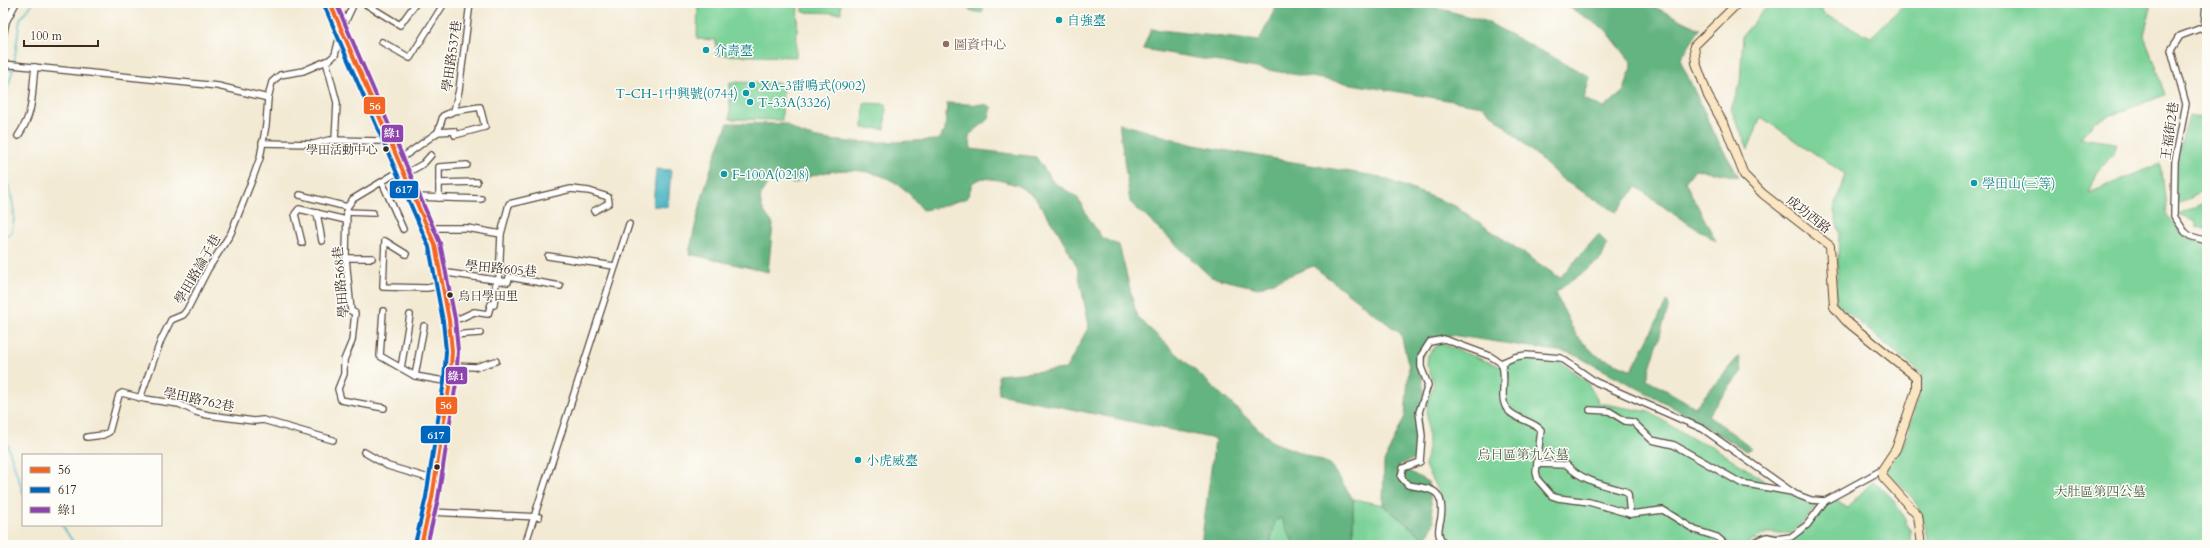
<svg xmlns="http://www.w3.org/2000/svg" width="2210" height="548" viewBox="0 0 2210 548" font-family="Cardo,'Noto Serif TC',serif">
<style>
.green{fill:#7bd298;stroke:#5b7e5b}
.forest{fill:#64b480;stroke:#506f4f}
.water{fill:#46b3c3;stroke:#406e70}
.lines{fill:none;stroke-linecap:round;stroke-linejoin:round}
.stream{stroke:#46b3c3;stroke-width:1.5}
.street-casing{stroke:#574739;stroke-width:8}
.secondary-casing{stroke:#574739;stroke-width:10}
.street{stroke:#fff;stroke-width:5.5}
.secondary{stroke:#fbe6c3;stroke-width:8}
.bus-1-casing{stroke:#fdfcf7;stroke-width:7}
.bus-2-casing{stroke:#fdfcf7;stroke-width:7}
.bus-3-casing{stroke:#fdfcf7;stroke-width:7}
.bus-1{stroke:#f26522;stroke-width:4}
.bus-2{stroke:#0065bd;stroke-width:4}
.bus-3{stroke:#8e44ad;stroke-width:4}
.culture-dot{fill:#0f9aa8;stroke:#fdfcf7;stroke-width:1.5}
.education-dot{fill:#8d6e63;stroke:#fdfcf7;stroke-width:1.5}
.bus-dot{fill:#3b2a1e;stroke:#fdfcf7;stroke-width:1.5}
.labels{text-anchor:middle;stroke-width:3;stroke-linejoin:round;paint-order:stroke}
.bus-label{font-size:12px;fill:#3b2a1e;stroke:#fdfcf7;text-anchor:end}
.culture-label{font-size:13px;fill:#0d838f;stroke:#fdfcf7;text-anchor:start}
.education-label{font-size:13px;fill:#785e54;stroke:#fdfcf7;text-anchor:start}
.street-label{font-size:13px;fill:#3b2a1e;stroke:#fdfcf7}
.park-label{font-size:13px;fill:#4e5c43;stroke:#fdfcf7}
.line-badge{stroke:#fdfcf7;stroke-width:1.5}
.badge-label{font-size:11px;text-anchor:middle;font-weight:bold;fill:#fff}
</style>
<rect width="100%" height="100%" fill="#fdfcf7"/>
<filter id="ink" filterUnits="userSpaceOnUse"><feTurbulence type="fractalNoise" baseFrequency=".025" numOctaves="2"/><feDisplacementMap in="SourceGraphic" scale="8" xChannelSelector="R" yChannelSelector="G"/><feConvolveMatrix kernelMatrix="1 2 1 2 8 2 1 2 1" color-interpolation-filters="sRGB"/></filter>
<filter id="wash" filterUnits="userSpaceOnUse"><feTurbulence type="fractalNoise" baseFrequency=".012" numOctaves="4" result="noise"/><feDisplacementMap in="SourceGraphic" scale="16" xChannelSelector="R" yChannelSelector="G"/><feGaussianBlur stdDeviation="0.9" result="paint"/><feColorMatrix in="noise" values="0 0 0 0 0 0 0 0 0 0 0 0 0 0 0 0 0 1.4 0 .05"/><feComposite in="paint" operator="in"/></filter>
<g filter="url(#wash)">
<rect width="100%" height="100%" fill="#f3ead4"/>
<g class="green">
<polygon points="698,3 798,3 796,57 716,55 716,40 697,39"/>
<polygon points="803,3 841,3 841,13 803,12"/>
<polygon points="970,3 984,3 982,13 969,10"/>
<path d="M1770,3h51l2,11 48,23 34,-34h247l-8,32 21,60 -70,26 -15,17 36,5 -3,11 -16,19 -8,20 72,-30 6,52 17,20 23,9v301h-278c-7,-41 -14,-46 -43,-74l19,-30 16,-54 1,-13 -86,-71 3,-70 -5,-23 11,-36 -84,-57 -13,32 -17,-40 9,-25 3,-49z"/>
<polygon points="730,82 783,83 782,120 730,119"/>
<polygon points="864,103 886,104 885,129 863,128"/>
<polygon points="2189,115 2207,119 2207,186 2198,194 2175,206 2172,177"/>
<polygon points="2207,201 2207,230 2196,226 2196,222 2179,215"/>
<polygon points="1439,343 1499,366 1519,359 1536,357 1562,363 1587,382 1599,403 1649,412 1695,440 1712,446 1766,482 1794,495 1819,503 1798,528 1790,533 1767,533 1748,542 1750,545 1449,545 1445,533 1445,505 1425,466 1428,447 1427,404 1434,383 1427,365 1428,355"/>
<polygon points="1875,482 1893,499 1903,516 1910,530 1911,545 1752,545 1756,541 1793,537 1830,499 1838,501 1847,508 1871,483"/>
<polygon points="1353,499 1383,505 1432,545 1353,545"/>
<polygon points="1281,518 1295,545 1270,545 1275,520"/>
</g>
<g class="forest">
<polygon points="1283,3 1419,3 1485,21 1590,77 1584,99 1604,108 1624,91 1632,63 1605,29 1562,3 1646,3 1700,29 1680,60 1718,141 1739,177 1695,169 1685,182 1716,241 1675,215 1637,187 1616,212 1563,180 1483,106 1143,49 1151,29 1259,41 1276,7"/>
<path d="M947,103l41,2 4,3 -3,11 -20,16 2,14 65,8 17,25 24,15 11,20 14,21 17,7 18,72 136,125 57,22 23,35v46h-58l-14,-27 -6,3 -5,24h-69l14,-106 -216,-45 -1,-19 68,-6 23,-43 -12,-60 -18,-33 -24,-36 -18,-12 -18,-5 -16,-2 -10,4 -6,16 -28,9 -16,3c-7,-8 -15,-19 -24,-25 -30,-21 -75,-18 -106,-1l-13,-10c-7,1 -8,3 -12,9 -14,17 -6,26 5,41l-5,48 -79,-18c9,-44 21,-89 39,-131l58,1c26,26 115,17 151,16l8,-9z"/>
<polygon points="1119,123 1194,145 1380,177 1455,206 1560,278 1599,234 1607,245 1601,259 1555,293 1576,335 1596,355 1632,370 1667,301 1669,305 1647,379 1695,407 1739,356 1742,371 1708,415 1752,448 1747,451 1662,401 1571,353 1451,335 1430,340 1419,362 1424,391 1415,459 1398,465 1428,482 1434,522 1426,540 1383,505 1384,462 1405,416 1409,367 1401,334 1313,266 1258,288 1211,277 1130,202"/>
</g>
<polygon class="water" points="656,169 671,170 668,207 653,206"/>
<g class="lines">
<g class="stream">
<polyline points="14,63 20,19 33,3"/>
<polyline points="3,67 13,70"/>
<polyline points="3,103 14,66"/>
<path d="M3,173c8,18 15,41 8,60l-8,5"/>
<polyline points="3,431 23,493"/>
<polyline points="62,525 75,545"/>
</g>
</g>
</g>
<g filter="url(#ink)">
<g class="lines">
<g class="street-casing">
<g id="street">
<polyline points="364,3 400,25 416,3"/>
<polyline points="2206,3 2204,27 2180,36 2171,50 2186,104 2175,161 2174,216 2185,232 2190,236 2207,241"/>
<polyline points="3,37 6,22 16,3"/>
<polyline points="382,42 410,58 443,5 439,3"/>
<polyline points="326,61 337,103 335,140"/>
<polyline points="3,64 218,86 268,98"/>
<polyline points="3,73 5,76 3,89"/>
<polyline points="438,132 443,116 454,111 459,90 470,3"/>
<path d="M18,136c17,-25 13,-40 17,-69"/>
<polyline points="262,143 314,144 329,140 381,141 389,139"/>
<polyline points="399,160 438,132 454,131 455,135 485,127 480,107 454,111"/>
<polyline points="405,174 423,164 431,155"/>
<polyline points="382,182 403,229"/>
<polyline points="439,183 477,182"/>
<polyline points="300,195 347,207"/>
<polyline points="414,197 481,199"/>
<polyline points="439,198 439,167 467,165"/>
<polyline points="346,212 373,213"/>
<polyline points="317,213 322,241"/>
<polyline points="428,228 467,228 501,234"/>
<polyline points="302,243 295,214 299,209 346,220"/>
<polyline points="406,254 385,241 383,287 427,288 443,285"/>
<polyline points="548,256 614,266"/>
<polyline points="346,258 372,258"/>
<polyline points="441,272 508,282 509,277 560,286"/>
<polyline points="499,281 501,234 509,204 571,189 589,191 608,197 609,203 594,211"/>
<polyline points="383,311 380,356 415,376 450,382"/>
<polyline points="449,320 461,318 474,312 488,314 491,304 494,305 496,280"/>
<polyline points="451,335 480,333"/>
<polyline points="1501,363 1515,357 1526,355 1561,358 1596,382 1703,429 1795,494 1811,500 1825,501"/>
<polyline points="452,366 476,367 496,361"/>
<polyline points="401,368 410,315"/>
<polyline points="415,376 424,326"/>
<polyline points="140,398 161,340 171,320 183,315 187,310 208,269 231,233 252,180 260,158 266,125 268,98 272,82 280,75 303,71 329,60 335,55 341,31 354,3"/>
<polyline points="384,408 341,400 338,389 344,374 344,360 352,341 355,313 351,311 346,258 347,207 353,199 403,169"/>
<polyline points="1590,410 1609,411 1625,421 1633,422 1652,440 1674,445 1741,483 1792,492"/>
<polyline points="87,437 103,435 109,432 119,395 122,393 145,399 179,404 196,412 208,415 254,421 263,420 333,440"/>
<polyline points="364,452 388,466 435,480"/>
<path d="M1537,464l30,1c13,15 39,21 58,26l3,3 2,20"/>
<polyline points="430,512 539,517"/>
<polyline points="525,545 629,224"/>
<path d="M1444,545c-1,-3 -5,-8 -5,-11 -1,-5 1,-12 2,-16 4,-29 -9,-29 -33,-33l-7,-8 2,-9 17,-6 2,-26 -3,-24 9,-27 -7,-18v-11l9,-14 14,-3 46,17 11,7c7,14 -3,34 6,46 8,11 25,11 34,21l-5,42 2,8 14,16 6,2 31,4 41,12 33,-4 32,20 22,7 9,8"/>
<polyline points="1748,545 1767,537 1776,539 1791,537 1807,525 1825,501 1882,470"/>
</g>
</g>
<g class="secondary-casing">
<g id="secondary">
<polyline points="330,3 341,31 435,245 449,320 452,351 450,382 432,498 421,545"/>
<polyline points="1738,3 1694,46 1696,63 1708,96 1726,128 1744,175 1763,194 1830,246 1834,307 1846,321 1916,377 1916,390 1896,449 1882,470 1883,477 1918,516 1922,545"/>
</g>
</g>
<use href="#street" class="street"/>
<use href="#secondary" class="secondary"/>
<g class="bus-1-casing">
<polyline id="bus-1" points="330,3 435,245 449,320 452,351 450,382 432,498 421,545"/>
</g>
<g class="bus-2-casing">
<polyline id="bus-2" points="324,5 429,247 443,321 446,351 444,381 426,497 415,544"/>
</g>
<g class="bus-3-casing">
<polyline id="bus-3" points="336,3 440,243 455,319 458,351 456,383 438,499 427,545"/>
</g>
<use href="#bus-1" class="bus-1"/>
<use href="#bus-2" class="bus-2"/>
<use href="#bus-3" class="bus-3"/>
</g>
</g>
<g class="culture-dot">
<circle cx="1059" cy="20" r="4"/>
<circle cx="706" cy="50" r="4"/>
<circle cx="752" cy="85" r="4"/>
<circle cx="746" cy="93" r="4"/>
<circle cx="750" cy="102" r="4"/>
<circle cx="724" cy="174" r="4"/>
<circle cx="1974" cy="183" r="4"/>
<circle cx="858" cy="460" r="4"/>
</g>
<circle class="education-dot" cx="946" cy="44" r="4"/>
<g class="bus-dot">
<circle cx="386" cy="149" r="3.5"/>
<circle cx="450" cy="295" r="3.5"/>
<circle cx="437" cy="467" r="3.5"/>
</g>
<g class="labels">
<g class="bus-label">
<text x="378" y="154">學田活動中心</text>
<text x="458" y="300" text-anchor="start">烏日學田里</text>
</g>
<g class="culture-label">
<text x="1067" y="25">自強臺</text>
<text x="714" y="55">介壽臺</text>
<text x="760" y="90">XA-3雷鳴式(0902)</text>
<text x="738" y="98" text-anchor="end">T-CH-1中興號(0744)</text>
<text x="758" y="107">T-33A(3326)</text>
<text x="732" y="179">F-100A(0218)</text>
<text x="1982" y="188">學田山(三等)</text>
<text x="866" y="465">小虎威臺</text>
</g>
<g class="education-label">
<text x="954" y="49">圖資中心</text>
</g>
<g class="street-label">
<text transform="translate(451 56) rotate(-82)" y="5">學田路537巷</text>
<text transform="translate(2169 131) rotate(-82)" y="5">王福街2巷</text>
<text transform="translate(1809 214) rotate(38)" y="5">成功西路</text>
<text transform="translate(501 268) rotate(5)" y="5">學田路605巷</text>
<text transform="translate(197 269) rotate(-60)" y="5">學田路論子巷</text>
<text transform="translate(340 282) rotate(-95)" y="5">學田路568巷</text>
<text transform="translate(199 399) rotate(12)" y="5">學田路762巷</text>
</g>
<g class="park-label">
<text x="1523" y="459">烏日區第九公墓</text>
<text x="2100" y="496">大肚區第四公墓</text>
</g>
</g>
<g class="line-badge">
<rect x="363" y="96" width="23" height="19" rx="4" fill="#f26522"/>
<rect x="381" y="124" width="23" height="19" rx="4" fill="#8e44ad"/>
<rect x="389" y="180" width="30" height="19" rx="4" fill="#0065bd"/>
<rect x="445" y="366" width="23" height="19" rx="4" fill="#8e44ad"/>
<rect x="435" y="396" width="23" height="19" rx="4" fill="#f26522"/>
<rect x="420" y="425" width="31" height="19" rx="4" fill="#0065bd"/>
</g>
<g class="badge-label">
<text x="375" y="110">56</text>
<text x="392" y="137">綠1</text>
<text x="404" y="193">617</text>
<text x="456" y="380">綠1</text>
<text x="446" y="409">56</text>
<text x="436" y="439">617</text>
</g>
<rect width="2210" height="548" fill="none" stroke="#fdfcf7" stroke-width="16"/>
<rect x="22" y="454" width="140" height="72" fill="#fdfcf7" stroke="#afa8a0"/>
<rect x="30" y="467" width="20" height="6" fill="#f26522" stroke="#afa8a0"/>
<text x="58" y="474" font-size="12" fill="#3b2a1e">56</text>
<rect x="30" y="487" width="20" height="6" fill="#0065bd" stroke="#afa8a0"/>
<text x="58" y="494" font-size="12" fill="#3b2a1e">617</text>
<rect x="30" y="507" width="20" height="6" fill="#8e44ad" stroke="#afa8a0"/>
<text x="58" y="514" font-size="12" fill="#3b2a1e">綠1</text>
<path d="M24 40v6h74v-6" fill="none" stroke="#3b2a1e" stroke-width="2"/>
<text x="30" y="40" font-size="12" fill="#3b2a1e" stroke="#fdfcf7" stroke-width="3" paint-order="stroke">100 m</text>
</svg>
